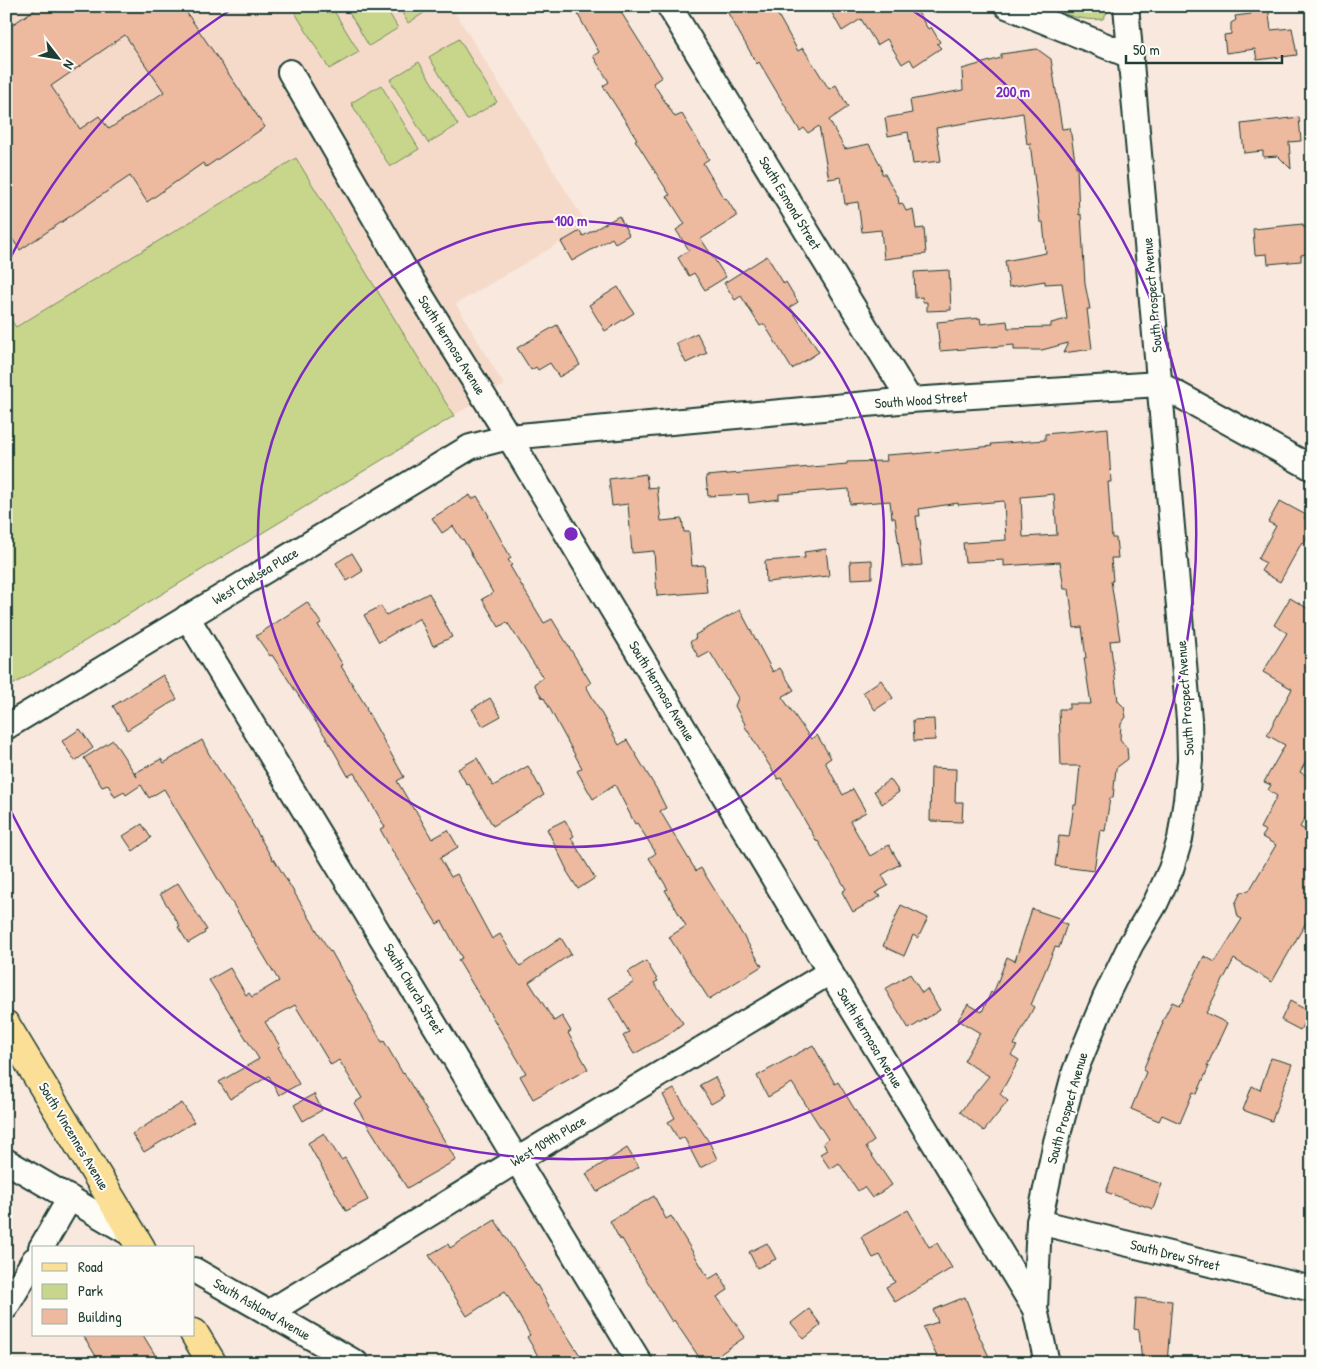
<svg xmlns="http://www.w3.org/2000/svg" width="1318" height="1369" viewBox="0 0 1318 1369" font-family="'Patrick Hand',sans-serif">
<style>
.built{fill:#f5daca}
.green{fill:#c7d68a;stroke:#738a5f}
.building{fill:#edb99f;stroke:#1f3d34;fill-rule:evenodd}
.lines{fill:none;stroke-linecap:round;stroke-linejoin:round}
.minor-casing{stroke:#1f3d34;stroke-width:28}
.major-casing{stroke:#1f3d34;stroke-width:31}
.minor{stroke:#fdfcf7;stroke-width:24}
.major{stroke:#fbdf96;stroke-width:28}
.ring{fill:none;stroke:#7b2cbf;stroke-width:2.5}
.labels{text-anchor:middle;stroke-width:4;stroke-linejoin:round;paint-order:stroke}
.street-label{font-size:14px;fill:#1f3d34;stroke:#fdfcf7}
.centre{fill:#7b2cbf;stroke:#fdfcf7;stroke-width:2.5}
.ring-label{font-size:15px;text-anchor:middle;font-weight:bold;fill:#7b2cbf;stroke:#fdfcf7;stroke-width:4;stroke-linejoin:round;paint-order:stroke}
</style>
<rect width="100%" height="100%" fill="#f8e8dd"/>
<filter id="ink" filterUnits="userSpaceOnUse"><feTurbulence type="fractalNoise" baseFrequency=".02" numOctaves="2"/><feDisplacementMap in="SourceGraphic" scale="10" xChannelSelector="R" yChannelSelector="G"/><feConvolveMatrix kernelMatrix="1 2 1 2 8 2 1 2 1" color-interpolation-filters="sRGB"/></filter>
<g filter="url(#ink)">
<polygon class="built" points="6,6 451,6 588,226 456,304 504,385 6,689"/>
<g class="green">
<polygon points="291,6 331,6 359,52 329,69"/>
<polygon points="345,6 385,6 398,28 369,46"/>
<polygon points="398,6 435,6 408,23"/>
<path d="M1045,6h63v5l-5,8c-20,3 -39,-5 -58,-13z"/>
<polygon points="459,39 497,102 467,120 429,57"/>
<polygon points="419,62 458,125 428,143 390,80"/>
<polygon points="381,85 419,149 390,167 351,103"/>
<polygon points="296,158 454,416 6,689 6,313 16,327"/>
</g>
<g class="building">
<path d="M40,6h142l83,121 -59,40 -3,-4 -56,39 -17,-26 -110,74 -14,-20v-201zM125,35l39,57 -55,37 -10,-13 -19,13 -29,-43z"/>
<polygon points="573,6 617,6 662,77 653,83 675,117 682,114 709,159 703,163 724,199 726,198 736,214 736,217 701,239 726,277 705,290 694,273 689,276 678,258 689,250 676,230 685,224 667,196 670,195 635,140 637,139 603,86 609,82 593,56 599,52"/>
<polygon points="724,6 773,6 798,51 803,48 829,89 836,85 848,107 829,120 845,149 869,144 881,166 882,174 885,174 898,197 899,204 902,203 906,211 913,209 916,229 924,228 926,254 884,259 881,230 862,232 858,202 845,204 841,177 829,179 819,126 808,133 804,128 800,131 759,62 757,64"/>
<polygon points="828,6 914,6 928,29 931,27 940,42 937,44 941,48 914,66 910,59 902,64 887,39 877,45 861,19 842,31"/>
<polygon points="1250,6 1268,6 1271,30 1292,28 1297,55 1257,60 1255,49 1226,53 1224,35 1231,34 1231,23 1236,20 1235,16 1251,14"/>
<polygon points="1037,49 1051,59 1062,129 1070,128 1076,167 1077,166 1079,215 1081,214 1085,284 1090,309 1087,309 1092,349 1063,353 1068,343 1042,350 1014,350 1014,345 940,351 937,322 980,318 981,324 1007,321 1008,328 1051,327 1051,323 1067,319 1062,283 1045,284 1045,281 1009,287 1005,261 1046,253 1043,222 1040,222 1030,143 1027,144 1023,113 936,128 941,161 913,164 908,132 888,136 885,118 912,113 910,100 963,90 962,69 1001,58 1001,54"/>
<polygon points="1299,117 1301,141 1289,142 1291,169 1278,156 1263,157 1263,151 1244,153 1241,124"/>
<polygon points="619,216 629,235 615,243 612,238 572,261 561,242 580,231 583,236"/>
<polygon points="1303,224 1303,227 1312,226 1312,253 1301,255 1301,261 1268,264 1267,254 1255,255 1253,229"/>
<polygon points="767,256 784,284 786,282 798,302 790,307 819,352 792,369 764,324 760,326 741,296 735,300 724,283"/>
<polygon points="949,270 951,310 927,311 927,302 923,302 922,297 915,298 914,272"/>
<polygon points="618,287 634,313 605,331 589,305"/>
<polygon points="557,325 580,365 559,377 550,363 538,370 536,367 531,370 517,348"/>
<polygon points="697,333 707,353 686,363 676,343"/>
<path d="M1108,428l3,54h-3l4,56h4l2,20h-7l2,23h-2l9,59 -10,1 8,60 6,6 2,10 -5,7 -1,15 7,9 1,11 -12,9 -3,30h-3l-5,33 -5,-1 -6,41 -39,-5 4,-30 10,1 5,-32h2l4,-39h-19l-2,-57h10v-5h22l-7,-46h2l-4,-31 -8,1 -5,-39h-5l-4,-27 -56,4v-6l-39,2 -2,-19 43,-3 -2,-39 -46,4v-2l-39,6 1,7h-4l6,49 -20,2 -7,-49h-3l-2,-17 -40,3 -1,-15 -70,5v5l-30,4 -1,-9 -40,2 -2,-20 141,-12v-2l40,-1 -1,-6 28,-2v1l78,-8 -1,-2 54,-4v-6zM1054,494l3,41 -34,2 -2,-40z"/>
<polygon points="646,474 648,488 657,487 661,521 682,519 684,532 689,532 692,566 704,565 707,592 657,596 654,551 632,553 628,504 612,506 609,479"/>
<polygon points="470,495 472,499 477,496 489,516 488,516 511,558 508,560 512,565 510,566 544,623 552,619 591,683 586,686 619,745 627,740 656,788 666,808 660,811 696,871 701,868 762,966 709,999 669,937 686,926 665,890 668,889 649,858 656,853 637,823 635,824 615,785 593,799 577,771 582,768 544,698 543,699 534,684 543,678 507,622 499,627 482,599 493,593 463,539 462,540 453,526 442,533 432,518"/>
<polygon points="1280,501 1306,515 1304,518 1312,522 1312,528 1304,543 1302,542 1280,582 1261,571 1266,563 1258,559 1276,526 1268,522"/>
<polygon points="826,549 829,576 766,582 765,561 805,558 804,552"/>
<polygon points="352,553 363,571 347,581 336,563"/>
<polygon points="872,560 872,578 851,579 850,561"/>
<polygon points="429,593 452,637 433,646 420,619 418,619 379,642 364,615 381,606 386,615"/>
<polygon points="1290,598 1312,611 1312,751 1300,772 1312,779 1312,806 1300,827 1312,834 1312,912 1272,982 1234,959 1206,1013 1227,1023 1207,1066 1209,1066 1197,1094 1193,1092 1180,1123 1162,1115 1159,1121 1131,1109 1146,1072 1143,1070 1163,1023 1162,1022 1172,1002 1179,1005 1182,1002 1204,956 1215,962 1242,919 1238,917 1235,904 1241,892 1249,891 1276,845 1262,837 1266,831 1260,828 1277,796 1268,790 1271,785 1264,782 1285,745 1267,735 1292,689 1263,672 1287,633 1274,625"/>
<polygon points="307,602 321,623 318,625 343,665 341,666 367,708 366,709 404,777 397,781 414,810 415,809 432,839 448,830 458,847 440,858 451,877 457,874 492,939 500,934 520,966 561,938 571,954 529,982 554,1021 562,1016 571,1031 568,1033 588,1069 533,1099 520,1076 526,1073 458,960 462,958 442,921 437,924 390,847 380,829 385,827 354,773 348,776 327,739 272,655 270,656 256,636"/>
<polygon points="740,610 773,672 780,668 794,690 782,697 811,739 817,735 831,758 825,762 843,795 853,789 866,812 850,821 870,856 889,845 900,864 882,875 888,886 875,893 881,896 853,912 842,892 846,889 818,841 817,842 781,778 778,779 744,725 745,724 735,706 738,698 710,652 699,658 690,642 696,638 695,635"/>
<polygon points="163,675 177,699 127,730 113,706"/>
<polygon points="881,680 893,698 875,710 863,692"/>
<polygon points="490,698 501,716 483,726 472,709"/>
<polygon points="934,719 935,740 914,741 913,720"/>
<polygon points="80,729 93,748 75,761 62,741"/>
<polygon points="113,740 137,777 135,773 161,759 164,763 202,740 209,754 252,821 251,822 273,860 274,859 330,952 331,951 382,1042 384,1041 403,1074 404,1073 456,1160 407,1188 354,1103 362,1098 339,1060 331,1065 295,1005 265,1022 280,1046 278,1047 299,1084 279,1095 269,1076 230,1099 219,1082 259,1059 209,980 230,968 246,995 249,993 252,997 279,981 164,789 149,798 141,785 126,795 124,792 115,797 108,785 102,787 84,758"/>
<polygon points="477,758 493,786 528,766 544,795 493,826 469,784 467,785 458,769"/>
<polygon points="931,768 956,769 955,802 963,802 962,822 930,821"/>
<polygon points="890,779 899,792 882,804 874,791"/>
<polygon points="565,820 574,836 571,838 595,878 578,889 566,870 567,870 547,829"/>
<polygon points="142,824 151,838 133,851 123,836"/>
<polygon points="178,883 207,930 204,931 205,933 188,943 178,927 180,926 160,894"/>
<polygon points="901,905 928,918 918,938 913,935 904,956 883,946"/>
<polygon points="1032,909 1062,919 1060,922 1067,924 1059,948 1055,947 1031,1005 1034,1007 1014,1045 1017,1046 1011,1055 1019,1060 1000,1094 1008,1101 984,1131 960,1112 989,1076 964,1061 980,1033 958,1020 968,1004 982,1012 991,992 993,994 1007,957 1015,961"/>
<polygon points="646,961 658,981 654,983 683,1023 668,1035 634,1054 623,1036 629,1032 609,998 634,982 628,972"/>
<polygon points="910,974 922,993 927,989 940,1010 909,1029 885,989"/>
<polygon points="1290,1001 1310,1012 1300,1030 1281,1020"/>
<polygon points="813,1045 835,1084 838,1082 874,1141 866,1147 892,1185 872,1198 864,1187 858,1191 839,1163 830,1169 820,1154 827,1150 823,1143 828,1139 792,1083 768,1097 757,1076"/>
<polygon points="1271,1058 1292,1064 1272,1121 1243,1110 1252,1086 1260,1090"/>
<polygon points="715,1077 725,1096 711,1104 700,1085"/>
<polygon points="674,1089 709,1142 717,1159 700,1168 684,1137 679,1140 668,1122 675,1118 663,1095"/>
<polygon points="314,1094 322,1110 303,1121 294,1105"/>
<polygon points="182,1103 194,1122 144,1152 132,1134"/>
<polygon points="324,1133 341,1160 345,1158 368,1200 346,1211 308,1143"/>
<polygon points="627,1148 639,1167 597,1192 586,1174"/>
<polygon points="1115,1168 1162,1184 1153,1209 1106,1192"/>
<polygon points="654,1196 666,1219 671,1216 709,1279 719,1273 728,1290 717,1297 745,1337 707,1363 703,1363 674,1320 672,1322 622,1239 620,1240 610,1221"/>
<polygon points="908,1210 929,1247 937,1243 952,1268 895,1302 886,1287 895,1282 880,1255 873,1258 861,1237"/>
<polygon points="495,1220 536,1286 537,1285 549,1306 548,1306 585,1363 542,1363 527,1337 530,1335 505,1291 467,1316 440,1273 429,1255 448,1244 450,1248"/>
<polygon points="767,1243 776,1259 757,1268 749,1252"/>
<polygon points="965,1297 976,1325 974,1325 992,1363 940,1363 923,1327 938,1322 933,1310"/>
<polygon points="1136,1298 1172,1301 1167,1363 1142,1363 1139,1330 1134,1329"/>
<polygon points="809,1309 821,1325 804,1339 791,1323"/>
<polygon points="83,1335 143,1335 160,1363 100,1363"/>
</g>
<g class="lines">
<g class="minor-casing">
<g id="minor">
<polyline points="669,6 910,400"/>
<polyline points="1007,6 1131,56"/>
<polyline points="290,72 402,265 509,437 830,972 1035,1309"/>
<polyline points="187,617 640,1363"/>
<polyline points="6,727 470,447 509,437 910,400 1159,384 1312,468"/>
<polyline points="6,1161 136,1237"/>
<polyline points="1039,1222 1312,1289"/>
<polyline points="41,1248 70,1198"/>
<polyline points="194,1270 356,1363"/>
<polyline points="6,1307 34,1260"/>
<polyline points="268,1313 545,1143 830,972"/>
<polyline points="1047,1363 1035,1309 1039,1222 1056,1142 1075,1071 1105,998 1131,944 1156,902 1171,869 1180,839 1186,800 1190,760 1189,720 1126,6"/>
</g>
</g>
<g class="major-casing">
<g id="major">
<polyline points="6,1025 141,1248"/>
<polyline points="194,1333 212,1363"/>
</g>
</g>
<use href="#minor" class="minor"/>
<use href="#major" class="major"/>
</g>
</g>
<g class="ring">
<circle cx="571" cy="534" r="313"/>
<path d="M7 265A625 625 0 0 1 235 7M907 7A625 625 0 1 1 7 803"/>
</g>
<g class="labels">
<g class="street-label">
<text transform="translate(790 203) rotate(59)" y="5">South Esmond Street</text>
<text transform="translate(1152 295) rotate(-95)" y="5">South Prospect Avenue</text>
<text transform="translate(452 345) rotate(58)" y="5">South Hermosa Avenue</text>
<text transform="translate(921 400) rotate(-4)" y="5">South Wood Street</text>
<text transform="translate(255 576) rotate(-31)" y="5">West Chelsea Place</text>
<text transform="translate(662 691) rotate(59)" y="5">South Hermosa Avenue</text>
<text transform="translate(1185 698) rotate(-94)" y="5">South Prospect Avenue</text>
<text transform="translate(414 989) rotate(59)" y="5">South Church Street</text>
<text transform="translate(870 1038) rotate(59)" y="5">South Hermosa Avenue</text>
<text transform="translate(1067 1108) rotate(-74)" y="5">South Prospect Avenue</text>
<text transform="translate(74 1136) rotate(59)" y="5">South Vincennes Avenue</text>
<text transform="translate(548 1141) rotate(-31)" y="5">West 109th Place</text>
<text transform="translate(1175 1255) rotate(14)" y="5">South Drew Street</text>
<text transform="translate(262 1309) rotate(30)" y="5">South Ashland Avenue</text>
</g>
</g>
<circle cx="571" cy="534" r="8" class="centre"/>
<g class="ring-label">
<text x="1013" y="97">200 m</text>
<text x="571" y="226">100 m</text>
</g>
<rect width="1318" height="1369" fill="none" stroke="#fdfcf7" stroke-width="25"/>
<rect x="12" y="12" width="1293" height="1344" fill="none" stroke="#1f3d34" stroke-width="2" filter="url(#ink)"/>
<rect x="32" y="1246" width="162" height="90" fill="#fdfcf7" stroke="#a4b0a9"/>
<rect x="42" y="1263" width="25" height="8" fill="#fbdf96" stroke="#a4b0a9"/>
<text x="78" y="1272" font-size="15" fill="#1f3d34">Road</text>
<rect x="42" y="1284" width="25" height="15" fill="#c7d68a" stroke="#a4b0a9"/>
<text x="78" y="1296" font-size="15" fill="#1f3d34">Park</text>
<rect x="42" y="1309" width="25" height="15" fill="#edb99f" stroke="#a4b0a9"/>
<text x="78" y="1322" font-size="15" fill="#1f3d34">Building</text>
<g transform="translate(58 58) rotate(121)" stroke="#fdfcf7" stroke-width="4" paint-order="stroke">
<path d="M0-4L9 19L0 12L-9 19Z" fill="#1f3d34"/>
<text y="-8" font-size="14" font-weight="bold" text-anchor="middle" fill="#1f3d34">N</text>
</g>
<path d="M1126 55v8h156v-8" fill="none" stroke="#1f3d34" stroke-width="2.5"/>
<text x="1133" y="55" font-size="15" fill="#1f3d34" stroke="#fdfcf7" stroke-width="4" paint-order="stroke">50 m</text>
</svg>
